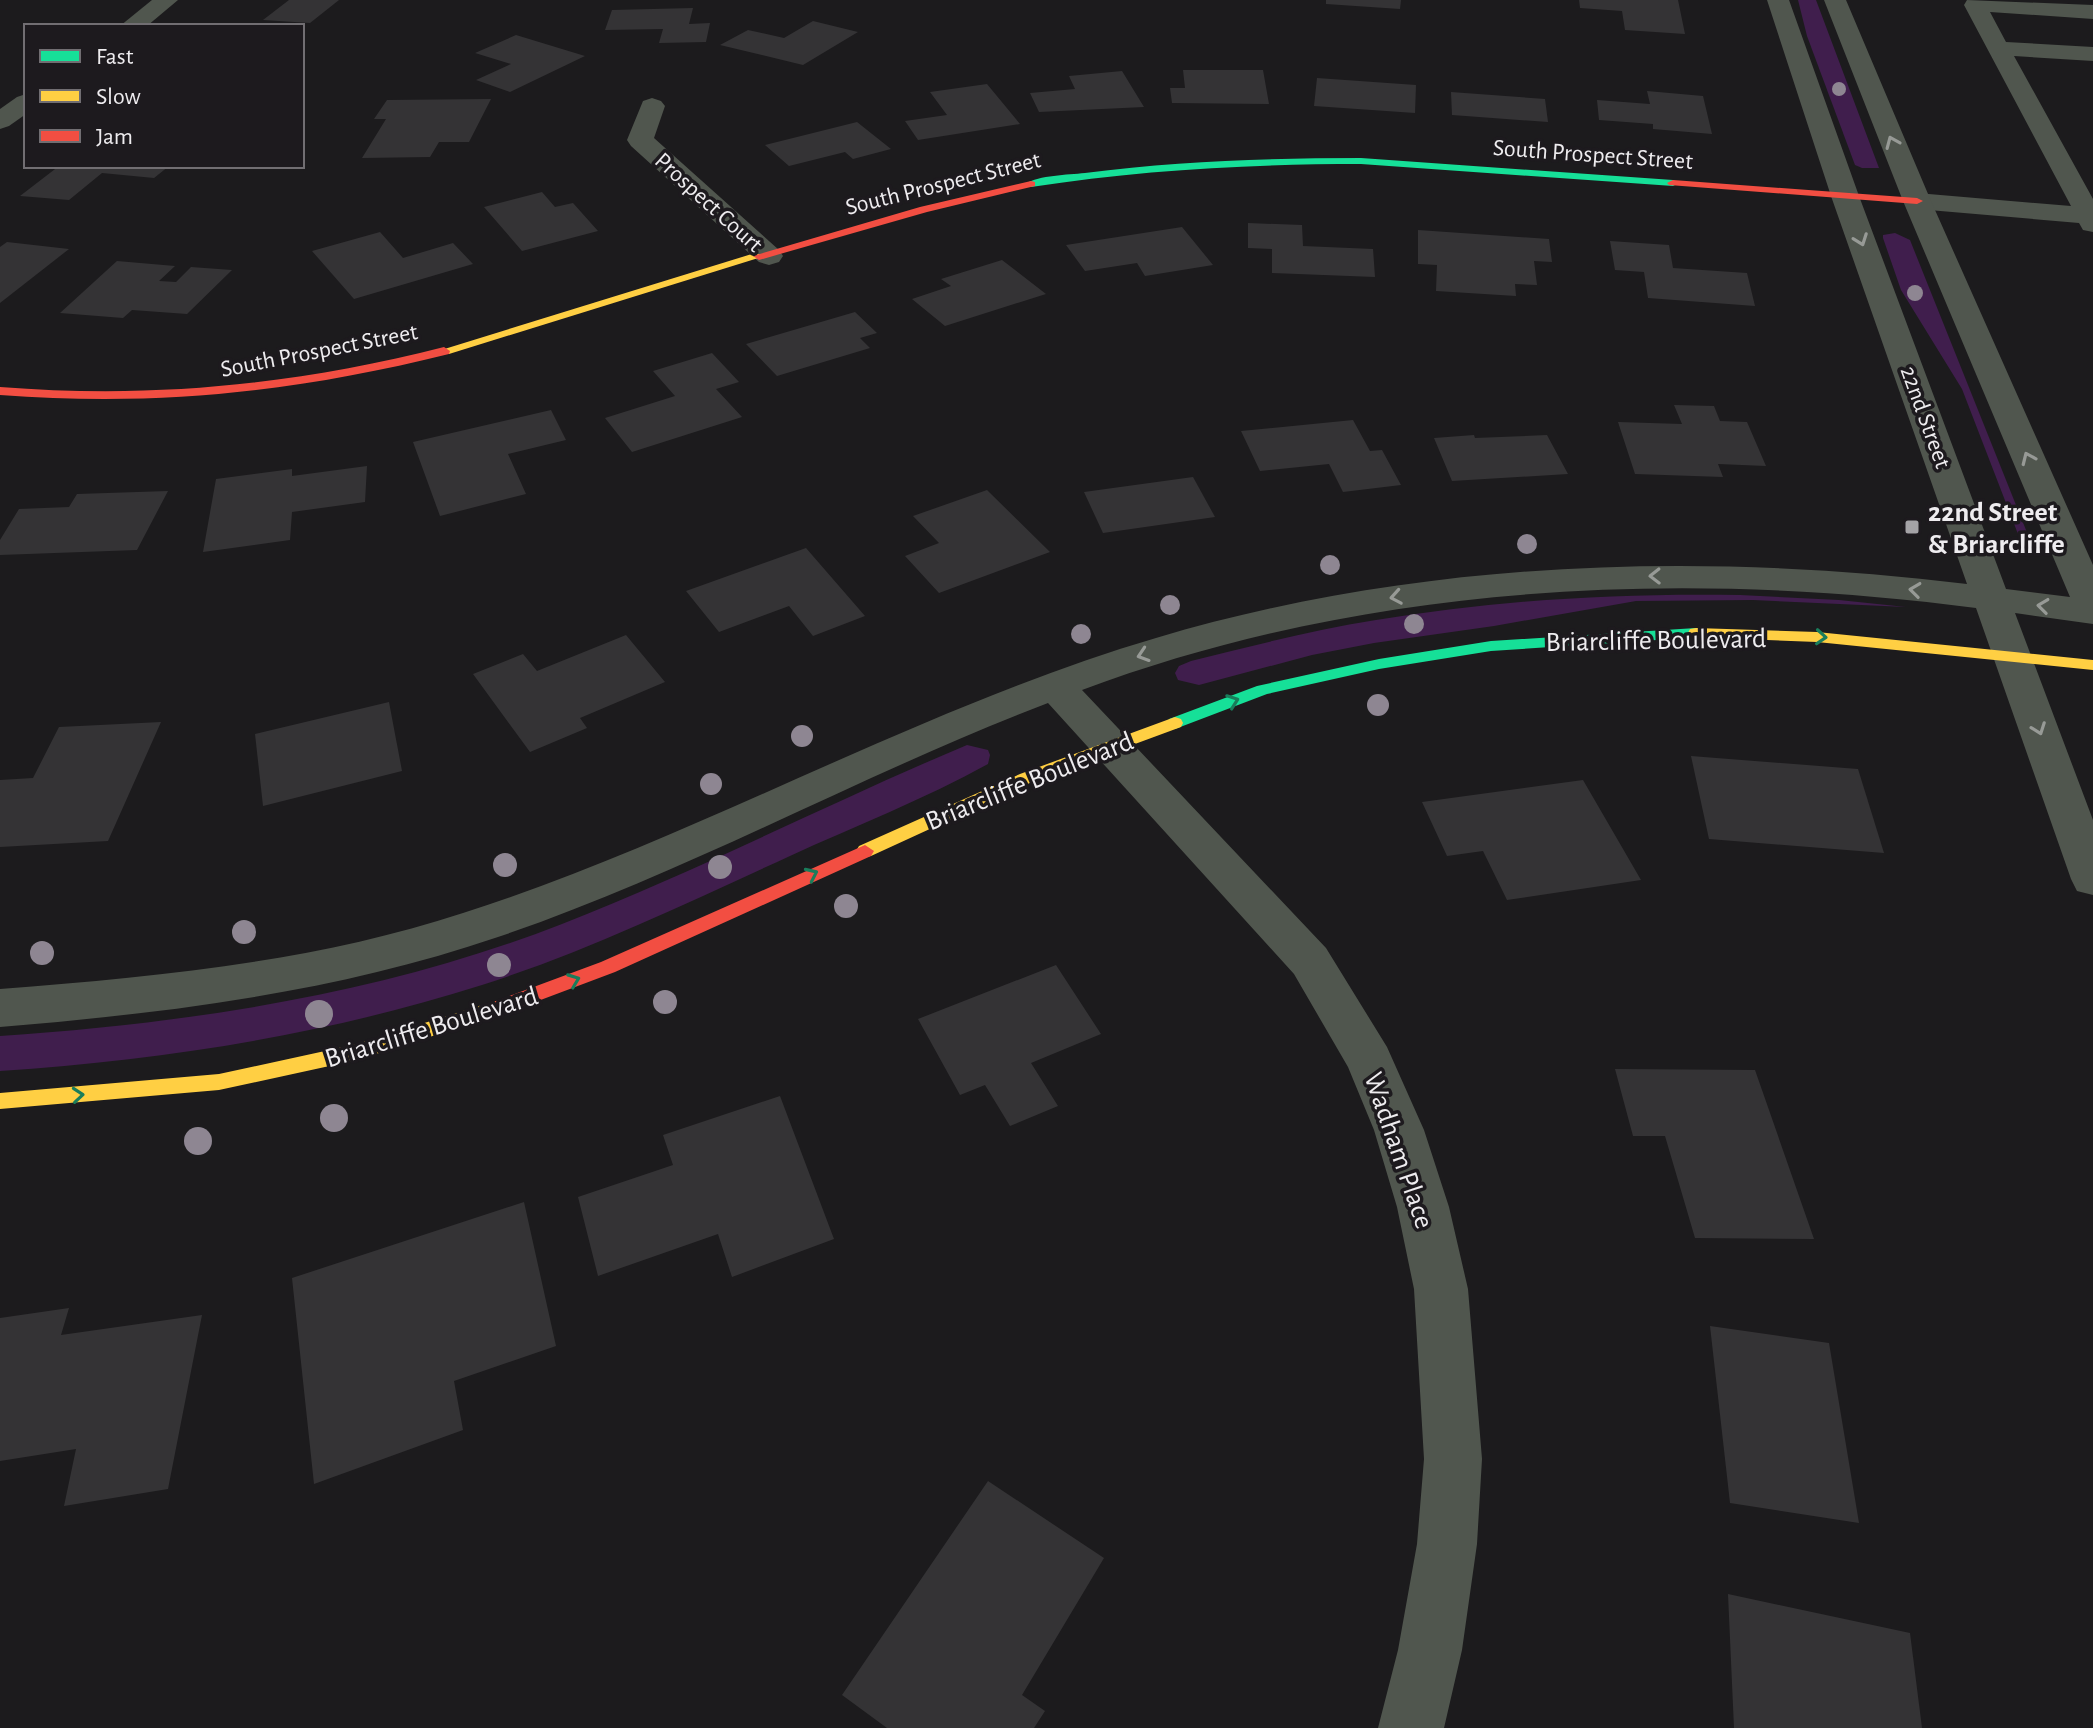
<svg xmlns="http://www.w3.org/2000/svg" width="2093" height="1728" viewBox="0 0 2093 1728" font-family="'Alegreya Sans',sans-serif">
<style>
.green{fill:#401e4d}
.building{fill:#343335}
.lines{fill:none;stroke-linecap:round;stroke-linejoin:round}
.lane{fill:#50564e;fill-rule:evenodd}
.street{fill:#50564e;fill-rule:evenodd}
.fast{fill:#16e098;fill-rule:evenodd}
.slow{fill:#ffcf43;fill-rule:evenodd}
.jam{fill:#f24e42;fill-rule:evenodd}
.tree{fill:#8e8692}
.oneway{stroke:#979a96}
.oneway2{stroke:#1a7d5b}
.poi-dot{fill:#a4a3a6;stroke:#1d1a1e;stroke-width:3}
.labels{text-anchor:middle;stroke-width:7;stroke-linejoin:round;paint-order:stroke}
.far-street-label{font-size:24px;fill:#eeecef;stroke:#1d1a1e}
.poi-label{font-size:28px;font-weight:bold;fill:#eeecef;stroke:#1d1a1e;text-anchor:start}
.street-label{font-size:28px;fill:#eeecef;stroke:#1d1a1e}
</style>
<rect width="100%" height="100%" fill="#1c1b1d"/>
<g class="green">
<polygon points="1798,0 1816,0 1879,168 1862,168 1855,165 1807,36"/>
<polygon points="1895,233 1910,240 2034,550 2031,551 2023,547 1962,389 1901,290 1883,238 1883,235"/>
<path d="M1740,595l99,5 67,7 -153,-7 -117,1 -142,25 -120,17 -62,12 -113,30 -21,-5 -3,-7 4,-7 12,-5c61,-15 122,-31 185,-41 121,-20 241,-27 364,-25z"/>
<path d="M967,745l21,5 2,5 -2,9c-63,35 -133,62 -198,92 -101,46 -202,95 -308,129 -157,50 -318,75 -482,86v-35c191,-13 383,-42 562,-112 138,-54 269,-122 405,-179z"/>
</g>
<g class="building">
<polygon points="289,0 339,0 310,23 263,20"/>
<polygon points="1326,0 1401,0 1400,9 1326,4"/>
<polygon points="1579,0 1678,0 1685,34 1625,30 1622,11 1580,8"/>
<polygon points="693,8 689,24 710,23 706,42 659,43 663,29 605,30 612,10"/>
<polygon points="813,21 858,32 803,65 720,45 748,30 784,38"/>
<polygon points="516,35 585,56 510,92 476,80 511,64 475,53"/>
<polygon points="1183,70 1263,70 1269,104 1172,103 1170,88 1185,88"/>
<polygon points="1122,71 1144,107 1039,112 1030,93 1075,89 1069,76"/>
<polygon points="1317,78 1416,85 1415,113 1314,106"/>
<polygon points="987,84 1020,124 918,140 905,121 947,115 930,92"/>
<polygon points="1647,91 1703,96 1712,134 1653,129 1653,124 1599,120 1597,100 1650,104"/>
<polygon points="1451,92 1545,99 1548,122 1452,115"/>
<polygon points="491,99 469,142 439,142 430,157 362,158 386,119 374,119 387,100"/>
<polygon points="857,122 891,149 853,159 845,152 789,166 765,145"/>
<polygon points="59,166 169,166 154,178 102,173 69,200 20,196"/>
<polygon points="542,192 555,207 573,203 598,231 522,251 484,207"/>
<polygon points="1248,223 1302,225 1303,246 1373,249 1375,277 1272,273 1272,249 1248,248"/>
<polygon points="1182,227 1213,265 1145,276 1137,263 1085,271 1066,245"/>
<polygon points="1418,230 1549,239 1552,262 1534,261 1537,285 1515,284 1516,296 1436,291 1437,265 1418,264"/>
<polygon points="380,232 403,258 453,243 473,264 354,299 312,251"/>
<polygon points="1610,241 1669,245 1673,268 1747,273 1755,306 1648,298 1644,272 1615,270"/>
<polygon points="7,242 69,249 0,303 0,247"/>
<polygon points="1002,260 1046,294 945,326 912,299 951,286 941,279"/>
<polygon points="117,261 175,266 159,281 176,282 191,267 232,270 187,314 132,310 123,318 60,313"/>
<polygon points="855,312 877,333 860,338 870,348 777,376 746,344"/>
<polygon points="712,353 739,382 716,389 742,417 632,452 605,418 675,396 653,371"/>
<polygon points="1674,405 1714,406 1720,421 1747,422 1766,466 1718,464 1723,477 1635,474 1618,422 1682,424"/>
<polygon points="551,410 566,440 508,454 526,494 440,516 413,442"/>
<polygon points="1353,420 1370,451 1382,450 1401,485 1343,492 1329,464 1260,471 1241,431"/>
<polygon points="1474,435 1475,438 1547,435 1568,474 1452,481 1434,438"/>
<polygon points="367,466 365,502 292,512 290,540 203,552 216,479 292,469 292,476"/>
<polygon points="1193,477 1215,517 1103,533 1084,492"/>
<polygon points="987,490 1050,552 939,593 905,556 939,543 913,516"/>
<polygon points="168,491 137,550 0,555 0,540 19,509 69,507 77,494"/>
<polygon points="806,548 865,616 813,636 789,606 719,632 686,591"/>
<polygon points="626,635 665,682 580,718 587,728 530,752 473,674 523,654 537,671"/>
<polygon points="389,702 402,771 263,806 255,734"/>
<polygon points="161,722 108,841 0,847 0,780 33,778 59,727"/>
<polygon points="1691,756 1858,769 1884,853 1709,839"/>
<polygon points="1583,780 1641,880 1507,900 1483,851 1447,856 1422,802"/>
<polygon points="1056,965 1101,1034 1031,1063 1058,1106 1010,1126 985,1085 960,1095 918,1019"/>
<polygon points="1615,1069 1755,1070 1814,1239 1695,1238 1665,1136 1633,1136"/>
<polygon points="780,1096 834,1239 732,1277 718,1234 598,1276 578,1197 673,1165 663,1135"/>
<polygon points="524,1202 556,1346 454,1381 463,1430 314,1484 292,1278"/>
<polygon points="69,1308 61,1335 202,1315 168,1489 64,1506 76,1449 0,1461 0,1318"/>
<polygon points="1710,1326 1829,1343 1859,1523 1730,1503"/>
<polygon points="988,1481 1104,1558 1022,1695 1045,1711 1034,1728 887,1728 842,1695"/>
<polygon points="1728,1594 1910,1633 1922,1728 1734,1728"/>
</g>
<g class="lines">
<polygon class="lane" points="1967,0 2093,5 2093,19 1990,12 2006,42 2093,47 2093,61 2014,56 2093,199 2093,232 2083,230 2079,223 1917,209 1908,207 1904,201 1908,195 1917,193 2071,206 1964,5"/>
<g class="street">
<polygon points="152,0 178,0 147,26 120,26"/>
<path d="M1767,0h22l70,196 147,393 64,8 -167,-396 -79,-201h22l85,201 162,364v59l-78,-11 78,207v75l-16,-4 -6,-12 -95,-271c-299,-39 -610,-24 -894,82l244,258 61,99 37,83 25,77 19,82 14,170 -5,85 -15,106 -18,78h-66l20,-78 19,-106 7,-85 -10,-170 -17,-82 -23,-77 -26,-63 -54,-93 -246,-271c-186,71 -361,170 -550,234 -161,55 -329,76 -498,90v-38c156,-12 314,-27 463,-76 237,-76 455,-205 693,-275 262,-78 541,-87 811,-54l-136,-388z"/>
<polygon points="26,94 26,114 9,126 0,129 0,109 17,97"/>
<polygon points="652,98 661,101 665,106 654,138 779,250 783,256 779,262 769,265 759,262 631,146 627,140 643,101"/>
</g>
<g class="fast">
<path d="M1361,158l312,22 6,3 -6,3 -312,-22c-111,0 -220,6 -330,23l-6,-3c15,-9 42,-9 60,-11 92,-12 184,-15 276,-15z"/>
<polygon points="1696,628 1702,629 1704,633 1702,637 1491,651 1379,669 1267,694 1175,729 1167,723 1169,719 1257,686 1379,659 1491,641"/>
</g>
<g class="slow">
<polygon points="755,253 765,256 449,354 438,351"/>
<polygon points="1696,628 1817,632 2093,660 2093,670 1817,642 1690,637 1688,633 1690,629"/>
<polygon points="1175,717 1181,719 1183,723 1181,727 1032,782 871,856 865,857 856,851 859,846 1020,774"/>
<polygon points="495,1001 502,1004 505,1009 502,1014 357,1060 219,1090 0,1109 0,1093 219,1074 357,1044"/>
</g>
<g class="jam">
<polygon points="1673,180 1917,198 1923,201 1917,204 1669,185 1667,183"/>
<polygon points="1031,181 1035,182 1035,186 927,212 759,260 753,256 920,207"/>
<path d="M444,347l6,4 -1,3c-154,38 -290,53 -449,41v-8c154,12 294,-2 444,-40z"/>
<polygon points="865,845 874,851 871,856 615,972 495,1017 488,1014 485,1009 488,1004 601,962"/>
</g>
</g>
<g class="tree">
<circle cx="1839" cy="89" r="7"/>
<circle cx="1915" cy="293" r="8"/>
<circle cx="1527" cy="544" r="10"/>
<circle cx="1330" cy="565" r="10"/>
<circle cx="1170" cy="605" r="10"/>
<circle cx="1414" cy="624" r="10"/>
<circle cx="1081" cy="634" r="10"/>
<circle cx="1378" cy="705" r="11"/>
<circle cx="802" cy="736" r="11"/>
<circle cx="711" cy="784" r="11"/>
<circle cx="505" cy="865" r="12"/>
<circle cx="720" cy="867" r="12"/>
<circle cx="846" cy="906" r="12"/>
<circle cx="244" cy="932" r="12"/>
<circle cx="42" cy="953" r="12"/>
<circle cx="499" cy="965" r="12"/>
<circle cx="665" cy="1002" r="12"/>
<circle cx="319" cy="1014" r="14"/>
<circle cx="334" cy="1118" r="14"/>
<circle cx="198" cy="1141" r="14"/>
</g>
<defs><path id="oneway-chevron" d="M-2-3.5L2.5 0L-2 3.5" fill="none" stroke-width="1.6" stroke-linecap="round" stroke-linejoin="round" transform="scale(2)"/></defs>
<g class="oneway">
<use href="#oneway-chevron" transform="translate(1892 142) rotate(-113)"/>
<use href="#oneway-chevron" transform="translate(1861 240) rotate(70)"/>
<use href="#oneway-chevron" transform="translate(2028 458) rotate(-114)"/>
<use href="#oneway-chevron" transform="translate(1655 576) rotate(179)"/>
<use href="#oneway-chevron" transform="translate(1915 590) rotate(-173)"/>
<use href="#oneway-chevron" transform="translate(1396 597) rotate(170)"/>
<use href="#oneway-chevron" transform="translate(2043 606) rotate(-173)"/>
<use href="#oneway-chevron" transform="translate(1143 655) rotate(162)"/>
<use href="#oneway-chevron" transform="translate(2039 729) rotate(70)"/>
</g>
<g class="oneway2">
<use href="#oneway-chevron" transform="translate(1821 637) rotate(4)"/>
<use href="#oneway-chevron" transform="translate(1233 701) rotate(-20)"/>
<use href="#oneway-chevron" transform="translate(812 874) rotate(-25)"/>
<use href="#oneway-chevron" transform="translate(574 980) rotate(-21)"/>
<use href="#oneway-chevron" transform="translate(78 1095) rotate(-5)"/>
</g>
<rect class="poi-dot" x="1904" y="519" width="16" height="16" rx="4"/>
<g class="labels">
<g class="far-street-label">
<text transform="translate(1593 154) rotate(4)" y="8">South Prospect Street</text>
<text transform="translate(943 183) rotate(-14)" y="8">South Prospect Street</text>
<text transform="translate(709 202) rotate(42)" y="8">Prospect Court</text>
<text transform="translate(319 350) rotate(-11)" y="8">South Prospect Street</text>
<text transform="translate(1926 417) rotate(70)" y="8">22nd Street</text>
</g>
<g class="poi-label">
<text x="1928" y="521">22nd Street<tspan x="1928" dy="32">&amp; Briarcliffe</tspan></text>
</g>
<g class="street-label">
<text transform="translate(1656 639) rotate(-1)" y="10">Briarcliffe Boulevard</text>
<text transform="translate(1029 780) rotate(-22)" y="10">Briarcliffe Boulevard</text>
<text transform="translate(431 1026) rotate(-17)" y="10">Briarcliffe Boulevard</text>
<text transform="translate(1400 1150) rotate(71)" y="10">Wadham Place</text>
</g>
</g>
<rect x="24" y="24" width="280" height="144" fill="#1d1a1e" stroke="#716e72" stroke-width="2"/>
<rect x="40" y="50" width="40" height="12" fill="#16e098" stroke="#716e72" stroke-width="2"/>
<text x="96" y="64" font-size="24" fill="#eeecef">Fast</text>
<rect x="40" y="90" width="40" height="12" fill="#ffcf43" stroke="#716e72" stroke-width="2"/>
<text x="96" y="104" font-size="24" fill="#eeecef">Slow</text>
<rect x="40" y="130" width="40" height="12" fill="#f24e42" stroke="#716e72" stroke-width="2"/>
<text x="96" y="144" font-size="24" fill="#eeecef">Jam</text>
</svg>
